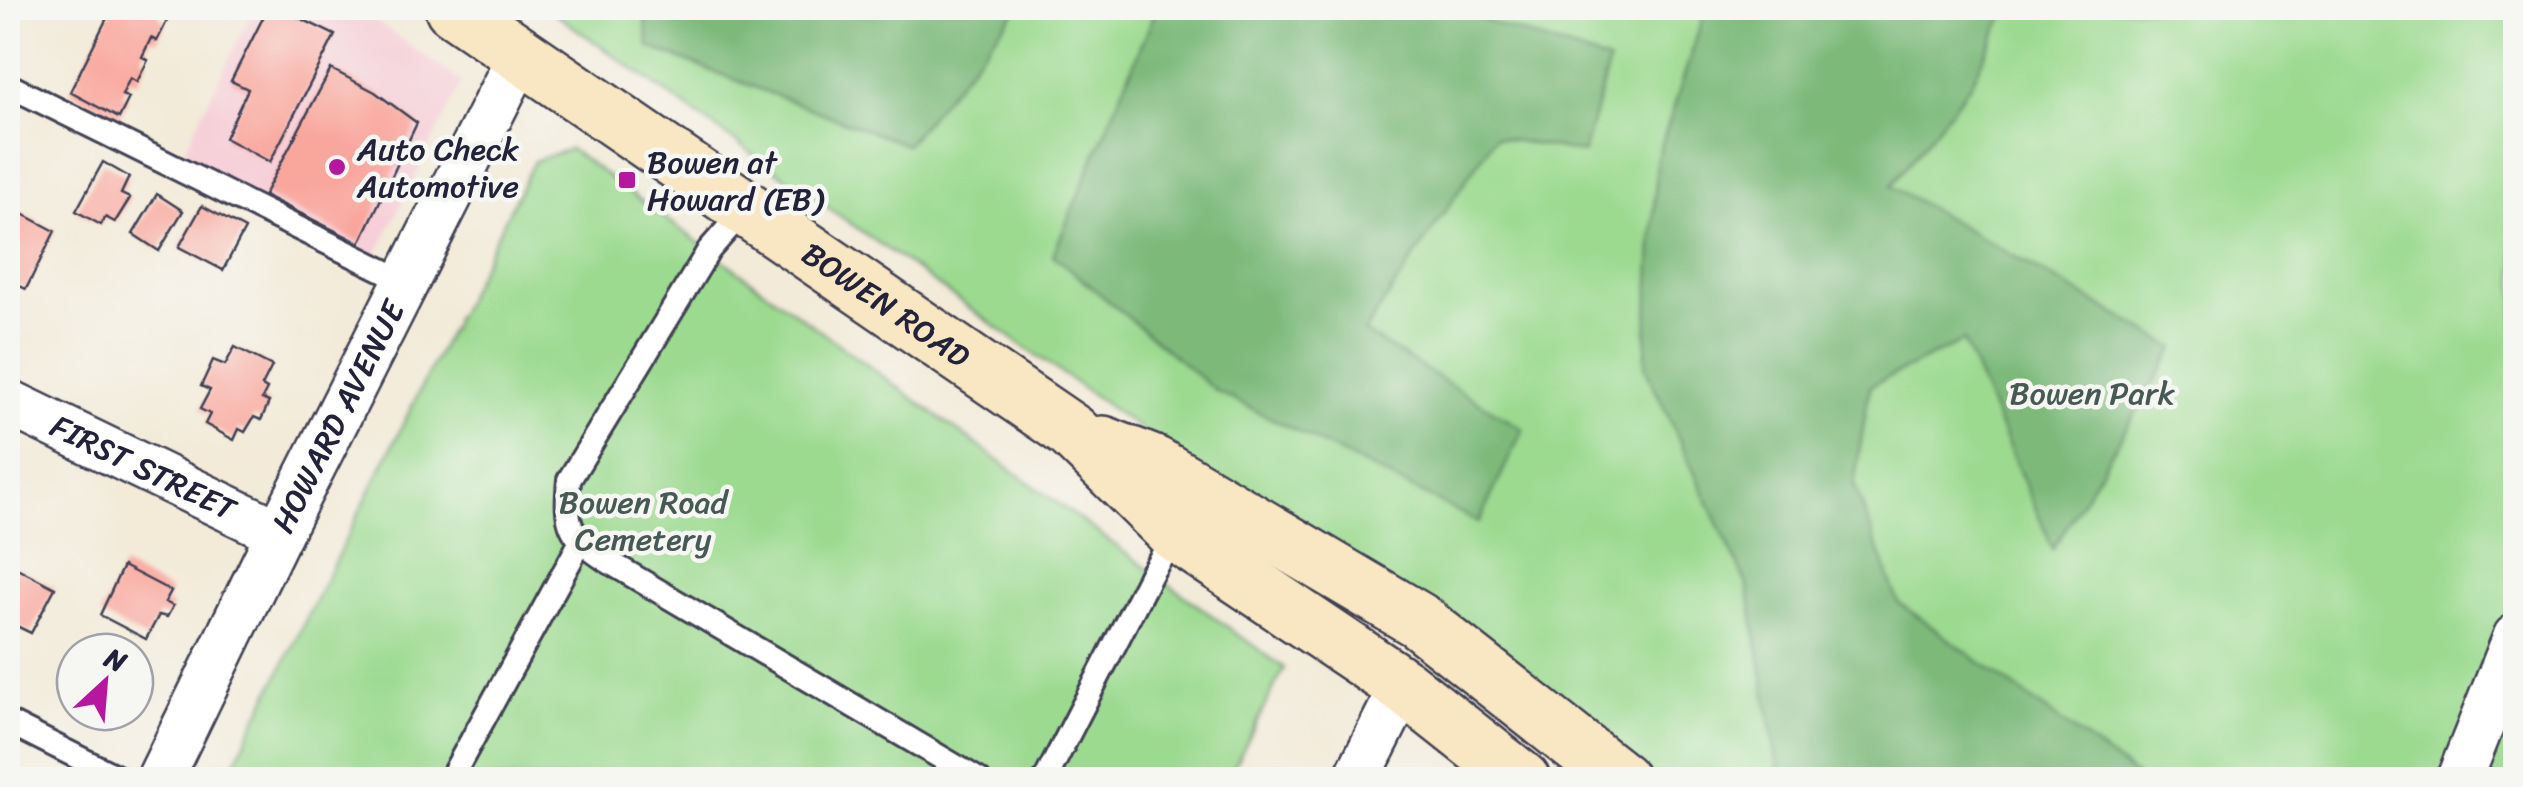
<svg xmlns="http://www.w3.org/2000/svg" width="2523" height="787" viewBox="0 0 2523 787" font-family="Sriracha,sans-serif">
<style>
.built{fill:#f6cfd8}
.green{fill:#9cda90;stroke:#5f7e66;stroke-width:2.5}
.forest{fill:#7dba7a;stroke:#506e5a;stroke-width:2.5}
.building{fill:#f9a69c}
.lines{fill:none;stroke-linecap:round;stroke-linejoin:round}
.lane-casing{stroke:#414053;stroke-width:28}
.street-casing{stroke:#414053;stroke-width:50}
.secondary-casing{stroke:#414053;stroke-width:60}
.lane{stroke:#fff;stroke-width:22}
.street{stroke:#fff;stroke-width:45}
.secondary{stroke:#f9e7c3;stroke-width:55}
.poi-dot{fill:#b5179e;stroke:#f6f6f2;stroke-width:4}
.labels{text-anchor:middle;stroke-width:9;stroke-linejoin:round;paint-order:stroke}
.poi-label{font-size:32px;fill:#22223b;stroke:#f6f6f2;text-anchor:start}
.street-label{font-size:32px;fill:#22223b;stroke:#f6f6f2}
.park-label{font-size:32px;fill:#475954;stroke:#f6f6f2}
</style>
<rect width="100%" height="100%" fill="#f6f6f2"/>
<filter id="ink" filterUnits="userSpaceOnUse"><feTurbulence type="fractalNoise" baseFrequency=".01" numOctaves="2"/><feDisplacementMap in="SourceGraphic" scale="20" xChannelSelector="R" yChannelSelector="G"/><feConvolveMatrix kernelMatrix="1 2 1 2 8 2 1 2 1" color-interpolation-filters="sRGB"/></filter>
<filter id="wash" filterUnits="userSpaceOnUse"><feTurbulence type="fractalNoise" baseFrequency=".0048" numOctaves="4" result="noise"/><feDisplacementMap in="SourceGraphic" scale="40" xChannelSelector="R" yChannelSelector="G"/><feGaussianBlur stdDeviation="2.25" result="paint"/><feColorMatrix in="noise" values="0 0 0 0 0 0 0 0 0 0 0 0 0 0 0 0 0 1.4 0 .05"/><feComposite in="paint" operator="in"/></filter>
<g filter="url(#wash)">
<rect width="100%" height="100%" fill="#f3ead8"/>
<polygon class="built" points="254,8 357,8 462,82 374,259 178,163"/>
<g class="green">
<polygon points="547,8 2515,8 2515,779 1633,779"/>
<polygon points="570,149 1284,668 1228,779 226,780 534,161"/>
</g>
<g class="forest">
<polygon points="643,8 1018,8 906,145 649,47"/>
<polygon points="1157,8 1448,8 1609,62 1583,153 1495,137 1364,332 1523,429 1479,522 1216,391 1053,255"/>
<polygon points="1706,8 2008,8 1971,84 1891,186 2175,348 2053,549 1963,341 1870,386 1854,484 1898,602 2140,779 1780,779 1748,587 1645,367 1657,159"/>
</g>
<g id="blocks">
<g class="building">
<polygon points="112,8 164,8 159,17 167,21 157,41 151,38 142,57 148,60 137,82 130,78 122,95 129,98 119,118 70,92"/>
<polygon points="268,8 279,8 335,35 270,162 225,138 248,89 231,81"/>
<polygon points="331,69 375,92 417,123 360,243 264,195"/>
<polygon points="103,162 129,177 121,194 130,198 115,222 105,217 101,225 76,211"/>
<polygon points="157,194 183,211 159,251 133,234"/>
<polygon points="8,206 55,231 26,289 8,280"/>
<polygon points="202,206 245,229 223,270 179,247"/>
<polygon points="235,347 272,366 262,386 267,389 262,399 269,402 261,420 254,417 245,432 239,429 234,440 205,424 210,414 200,409 210,390 201,386 213,360 225,365"/>
<polygon points="123,566 171,591 165,602 173,606 167,617 159,615 146,639 100,615"/>
<polygon points="17,568 55,588 31,633 8,622 8,571 14,574"/>
<polygon points="8,765 38,780 8,780"/>
</g>
</g>
</g>
<g filter="url(#ink)">
<use href="#blocks" fill-opacity="0" stroke="#414053" stroke-width="2.5"/>
<g class="lines">
<g class="lane-casing">
<g id="lane">
<polyline points="8,85 407,282"/>
<path d="M746,208l-37,42 -140,230c-4,44 -1,55 37,80l373,220"/>
<polyline points="8,722 123,780"/>
<polyline points="450,780 580,543"/>
<polyline points="1045,780 1152,572 1176,534"/>
</g>
</g>
<g class="street-casing">
<g id="street">
<path id="s1" d="M8,402l271,131"/>
<path id="s2" d="M159,780l120,-247 242,-479"/>
<polyline points="1356,780 1403,686"/>
<polyline points="2459,780 2516,637"/>
</g>
</g>
<g class="secondary-casing">
<g id="secondary">
<path id="s3" d="M453,8l619,424 104,102 227,152 119,94"/>
<polyline points="1103,444 1154,464 1418,620 1621,780"/>
</g>
</g>
<use href="#lane" class="lane"/>
<use href="#street" class="street"/>
<use href="#secondary" class="secondary"/>
</g>
</g>
<g class="poi-dot">
<circle cx="337" cy="167" r="10"/>
<rect x="617" y="170" width="20" height="20" rx="5"/>
</g>
<g class="labels">
<g class="poi-label">
<text x="357" y="160">Auto Check<tspan x="357" dy="37">Automotive</tspan></text>
<text x="647" y="173">Bowen at<tspan x="647" dy="37">Howard (EB)</tspan></text>
</g>
<g class="street-label">
<text dy="11" stroke="none"><textPath href="#s3" startOffset="525">BOWEN ROAD</textPath></text>
<text dy="11" stroke="none"><textPath href="#s2" startOffset="405">HOWARD AVENUE</textPath></text>
<text dy="11" stroke="none"><textPath href="#s1" startOffset="150">FIRST STREET</textPath></text>
</g>
<g class="park-label">
<text x="2092" y="404">Bowen Park</text>
<text x="643" y="513">Bowen Road<tspan x="643" dy="37">Cemetery</tspan></text>
</g>
</g>
<rect width="2523" height="787" fill="none" stroke="#f6f6f2" stroke-width="40"/>
<g transform="translate(105 682) rotate(26)"><circle r="48" fill="#f6f6f2" stroke="#a1a1a9" stroke-width="2.5"/>
<path d="M0-8L18 38L0 25L-18 38Z" fill="#b5179e"/>
<text y="-15" font-size="28" font-weight="bold" text-anchor="middle" fill="#22223b">N</text>
</g>
</svg>
